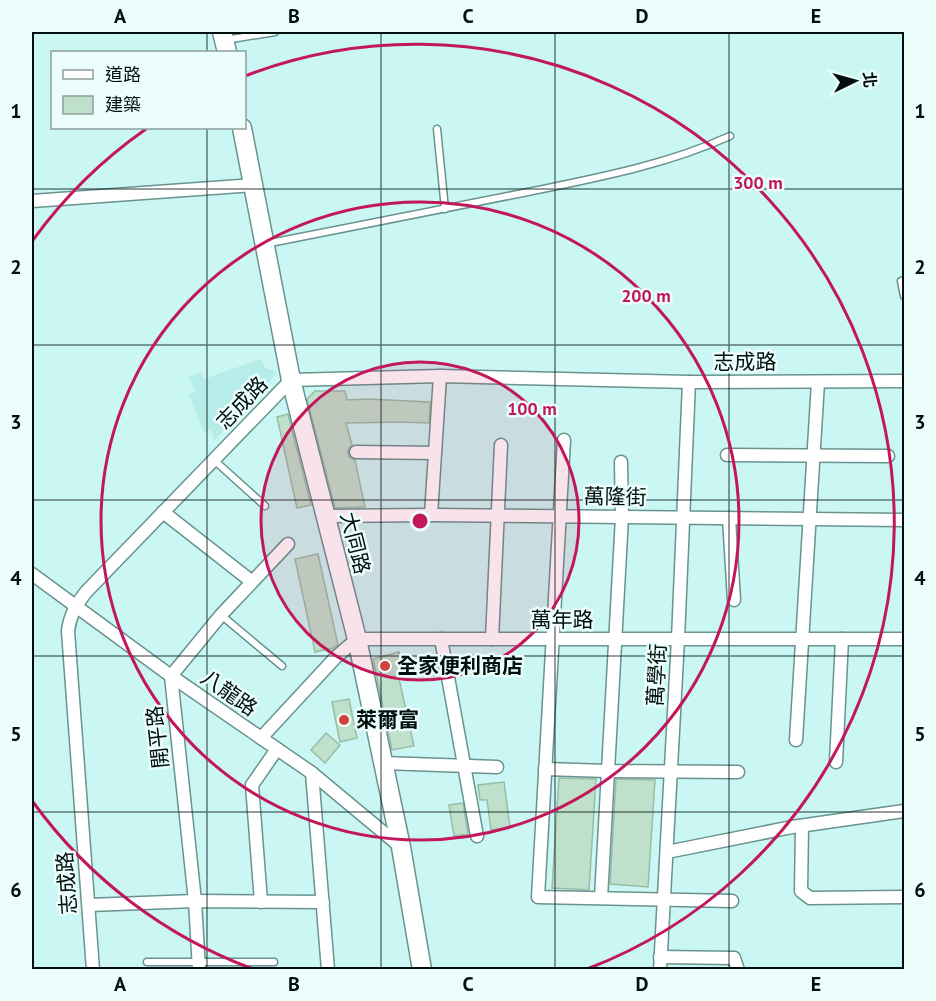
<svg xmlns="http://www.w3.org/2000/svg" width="936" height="1001" viewBox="0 0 936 1001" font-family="'PT Sans','Noto Sans TC',sans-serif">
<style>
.built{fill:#b6ede9}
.building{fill:#bfe1cb;stroke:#9abca6;stroke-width:1.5}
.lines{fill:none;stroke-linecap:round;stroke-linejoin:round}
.service-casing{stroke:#68938f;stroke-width:9}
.minor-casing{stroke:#68938f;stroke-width:15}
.secondary-casing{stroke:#68938f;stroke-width:21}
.service{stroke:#fff;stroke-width:6}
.minor{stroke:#fff;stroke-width:12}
.secondary{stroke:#fff;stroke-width:18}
.grid{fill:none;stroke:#010f0e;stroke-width:1.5;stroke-opacity:0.55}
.ring{fill:none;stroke:#c2185b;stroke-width:3}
.poi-dot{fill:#d0423c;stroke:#ecfefc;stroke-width:2}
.labels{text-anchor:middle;stroke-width:5;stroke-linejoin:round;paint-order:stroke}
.street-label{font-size:21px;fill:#010f0e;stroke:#ecfefc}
.poi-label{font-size:21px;font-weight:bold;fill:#010f0e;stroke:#ecfefc;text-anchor:start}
.centre{fill:#c2185b;stroke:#ecfefc;stroke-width:3}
.ring-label{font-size:18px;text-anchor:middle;font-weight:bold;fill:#c2185b;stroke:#ecfefc;stroke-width:5;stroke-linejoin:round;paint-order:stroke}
.neatline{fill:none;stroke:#010f0e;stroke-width:2}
.grid-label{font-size:20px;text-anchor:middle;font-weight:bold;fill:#010f0e}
</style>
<rect width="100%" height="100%" fill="#caf7f3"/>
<polygon class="built" points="261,359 265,368 278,372 214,441 211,430 204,433 189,394 195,392 189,377 200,372 204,379"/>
<g class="building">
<polygon points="315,391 345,391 347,400 367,399 430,402 429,423 402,422 346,423 352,445 349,448 348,452 349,457 355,460 365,507 335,508 307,399"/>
<polygon points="288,414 311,505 297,508 277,417"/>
<polygon points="318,554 338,645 333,648 315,652 295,559"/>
<polygon points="399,652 404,672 398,674 414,746 392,750 373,659"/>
<polygon points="349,699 357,738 340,742 332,702"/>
<polygon points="326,733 340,745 325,763 311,750"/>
<polygon points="559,778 596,779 589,890 552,888"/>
<polygon points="616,779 655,780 648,887 610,884"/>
<polygon points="504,782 510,827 491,830 487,800 480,800 478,785"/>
<polygon points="463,803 468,834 454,836 449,805"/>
</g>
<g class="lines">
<g class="service-casing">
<g id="service">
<polyline points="225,40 275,32"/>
<polyline points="437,129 445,209"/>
<path d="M265,244c88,-17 176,-34 263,-52 68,-14 138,-27 202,-56"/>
<polyline points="904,280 901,281 904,296"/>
<polyline points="214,460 265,506"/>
<polyline points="221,615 282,666"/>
<polyline points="147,962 274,962"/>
</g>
</g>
<g class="minor-casing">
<g id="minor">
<polyline points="32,201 254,185"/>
<polyline points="564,440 538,897 732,901"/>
<polyline points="356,452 435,453"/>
<polyline points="727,455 888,456"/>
<polyline points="163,512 251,581"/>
<polyline points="431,515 440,376"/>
<polyline points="325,516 431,515 904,520"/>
<polyline points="729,518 734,600"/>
<polyline points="32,574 171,676 312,773 401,847"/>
<polyline points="441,639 477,836"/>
<polyline points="492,639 501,445"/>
<polyline points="261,738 336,657 357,639 904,639"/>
<polyline points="796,740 818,382"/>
<polyline points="836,762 842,639"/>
<polyline points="383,763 497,767"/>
<polyline points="545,769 608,771 738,772"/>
<polyline points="312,773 328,970"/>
<polyline points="802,826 801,891 810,898 904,897"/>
<polyline points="667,852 792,827 904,811"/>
<polyline points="601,898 622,517 621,462"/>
<polyline points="261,902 252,785 277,749"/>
<polyline points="89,905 195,901 323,902"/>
<polyline points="660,957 734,958 738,970"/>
<path d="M93,970l-25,-339c2,-16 8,-26 18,-39l205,-212 149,-4 249,6 215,-1"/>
<polyline points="199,970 195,901 171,676 221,615 288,544"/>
<polyline points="660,970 678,639 689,382"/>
</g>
</g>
<g class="secondary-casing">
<g id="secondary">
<polyline points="222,32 227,52"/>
<polyline points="242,128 291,380 357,639 401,847 422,970"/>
</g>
</g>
<use href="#service" class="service"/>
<use href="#minor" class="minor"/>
<use href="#secondary" class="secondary"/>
</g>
<path class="grid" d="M207,32v20M381,32v938M555,32v938M729,32v938M207,128v842M32,189h872M32,345h872M32,500h872M32,656h872M32,812h872"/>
<circle cx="420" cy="521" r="159" fill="#c2185b" fill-opacity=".12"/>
<g class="ring">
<circle cx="420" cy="521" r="159"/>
<circle cx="420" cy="521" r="319"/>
<path d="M253 969A478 478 0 0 1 33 802M33 240A478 478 0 0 1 146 129M245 76A478 478 0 1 1 587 969"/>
</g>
<g class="poi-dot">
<circle cx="385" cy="666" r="6"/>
<circle cx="344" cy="720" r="6"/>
</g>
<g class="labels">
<g class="street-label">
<text x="745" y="369">志成路</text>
<text transform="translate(242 403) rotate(-46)" y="7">志成路</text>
<text transform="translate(615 497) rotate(1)" y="7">萬隆街</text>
<text transform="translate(355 543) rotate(76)" y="7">大同路</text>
<text x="562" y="627">萬年路</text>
<text transform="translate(657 675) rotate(-87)" y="7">萬學街</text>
<text transform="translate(229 693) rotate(35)" y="7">八龍路</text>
<text transform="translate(158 737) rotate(-96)" y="7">開平路</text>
<text transform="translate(67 883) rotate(-94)" y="7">志成路</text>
</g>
<g class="poi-label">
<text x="397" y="673">全家便利商店</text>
<text x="356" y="727">萊爾富</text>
</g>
</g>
<circle cx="420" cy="521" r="9" class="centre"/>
<g class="ring-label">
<text x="758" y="189">300 m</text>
<text x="646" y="302">200 m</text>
<text x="532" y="415">100 m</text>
</g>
<rect width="936" height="1001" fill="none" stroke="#ecfefc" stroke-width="66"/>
<rect x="51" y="51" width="195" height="78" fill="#ecfefc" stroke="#8e9e9d" stroke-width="1.5"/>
<rect x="63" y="70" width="30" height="9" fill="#ffffff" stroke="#8e9e9d" stroke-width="1.5"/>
<text x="105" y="81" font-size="18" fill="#010f0e">道路</text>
<rect x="63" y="96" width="30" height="18" fill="#bfe1cb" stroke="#8e9e9d" stroke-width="1.5"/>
<text x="105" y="111" font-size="18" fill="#010f0e">建築</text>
<g transform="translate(855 81) rotate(85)" stroke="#ecfefc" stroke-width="4.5" paint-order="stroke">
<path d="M0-4.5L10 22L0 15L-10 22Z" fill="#010f0e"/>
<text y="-9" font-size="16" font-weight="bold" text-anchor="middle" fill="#010f0e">北</text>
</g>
<rect x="33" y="33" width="870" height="935" class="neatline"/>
<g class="grid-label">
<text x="120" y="23">A</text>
<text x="294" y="23">B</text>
<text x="468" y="23">C</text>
<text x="642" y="23">D</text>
<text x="816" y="23">E</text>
<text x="16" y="118">1</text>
<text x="920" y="118">1</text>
<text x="16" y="274">2</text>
<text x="920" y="274">2</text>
<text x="16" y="429">3</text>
<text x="920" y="429">3</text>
<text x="16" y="585">4</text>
<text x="920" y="585">4</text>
<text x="16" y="741">5</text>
<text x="920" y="741">5</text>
<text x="16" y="897">6</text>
<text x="920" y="897">6</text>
<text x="120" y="991">A</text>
<text x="294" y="991">B</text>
<text x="468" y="991">C</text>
<text x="642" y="991">D</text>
<text x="816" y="991">E</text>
</g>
</svg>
